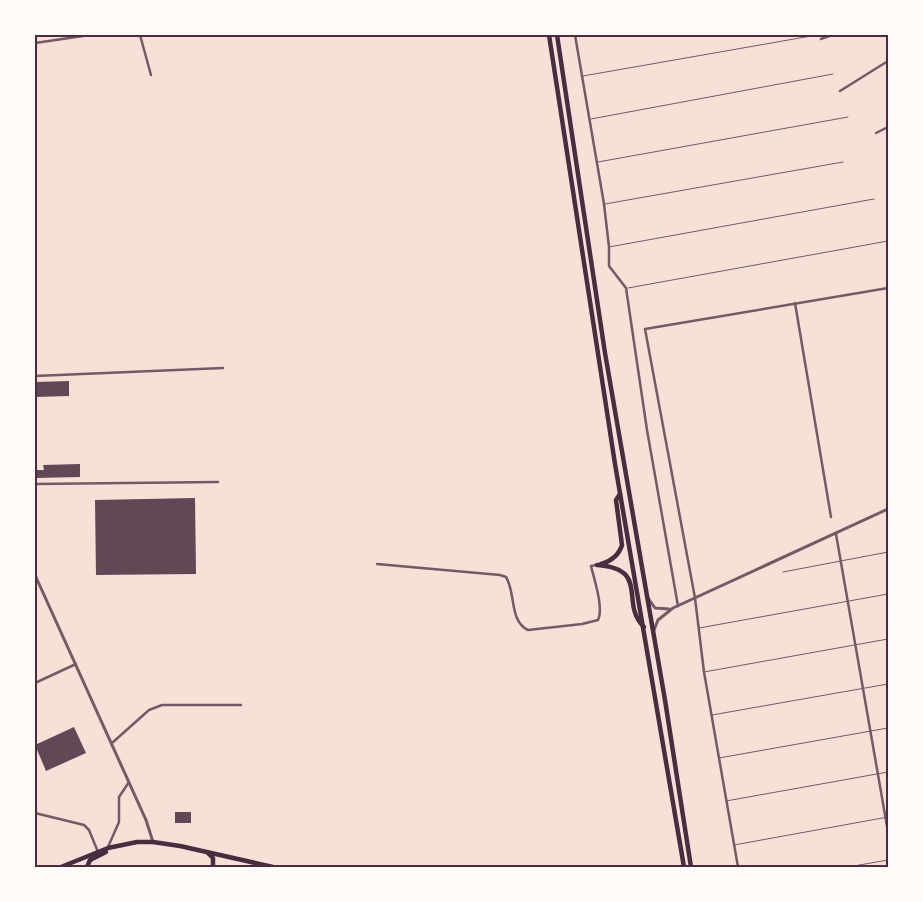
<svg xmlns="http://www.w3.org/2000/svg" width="923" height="902" viewBox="0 0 923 902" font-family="'IBM Plex Serif',serif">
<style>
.building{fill:#644757}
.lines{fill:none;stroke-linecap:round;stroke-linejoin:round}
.service{stroke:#755966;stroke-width:1}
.minor{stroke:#755966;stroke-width:2.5}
.tertiary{stroke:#755966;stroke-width:3}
.trunk{stroke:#4a2c40;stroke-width:4.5}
.neatline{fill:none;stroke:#4a2c40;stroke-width:2}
</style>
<rect width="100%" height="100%" fill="#f7e1d7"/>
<g class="building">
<polygon points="69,381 69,396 35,397 35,382"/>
<polygon points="80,464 80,477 35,478 35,470 44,470 43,465"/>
<polygon points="195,498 196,574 96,575 95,500"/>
<polygon points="74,727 86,753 46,771 35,745"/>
<rect x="175" y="812" width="16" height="11"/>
</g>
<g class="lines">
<g class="service">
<polyline points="583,76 817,35"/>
<polyline points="591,119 833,74"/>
<polyline points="598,162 848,117"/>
<polyline points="605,204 843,162"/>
<polyline points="609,247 874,199"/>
<polyline points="628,288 888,241"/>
<polyline points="783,572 888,552"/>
<polyline points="699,628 888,594"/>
<polyline points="704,672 888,639"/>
<polyline points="712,715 888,684"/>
<polyline points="719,758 888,728"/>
<polyline points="726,801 888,772"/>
<polyline points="734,845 888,817"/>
<polyline points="848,867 888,860"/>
</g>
<g class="minor">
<polyline points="140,35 151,75"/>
<polyline points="575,35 604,204 609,247 609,266 626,288 647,430 678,606"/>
<polyline points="821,39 832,35"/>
<polyline points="35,43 90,35"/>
<polyline points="840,91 888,61"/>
<polyline points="876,133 888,127"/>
<polyline points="795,303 831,517"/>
<polyline points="35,376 223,368"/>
<polyline points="35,484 218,482"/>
<polyline points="836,534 888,832"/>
<path d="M377,564l123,11 6,2c10,16 3,44 22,53l54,-6 16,-4c6,-12 -4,-41 -7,-54l5,-1"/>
<polyline points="35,683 76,664"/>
<polyline points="112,743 149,710 162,705 241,705"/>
<polyline points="35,813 84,825 89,830 98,852"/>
<polyline points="108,847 119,822 119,797 129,782"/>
<polyline points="738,867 704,672 695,598 645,329 888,288"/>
</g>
<g class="tertiary">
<polyline points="35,575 146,820 153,842"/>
<polyline points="648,598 655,608 669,609"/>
<polyline points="654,630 658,620 673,608 888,509"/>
</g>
<g class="trunk">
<polyline points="549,35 615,464 684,867"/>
<polyline points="557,35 605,353 665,700 691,867"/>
<path d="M601,564c10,-3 18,-9 21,-19l-6,-45 4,-6"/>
<path d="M597,565c54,4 22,38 47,62"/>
<polyline points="208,853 213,858 213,867"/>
<polyline points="61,867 108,848 137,842 153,842 180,846 273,867"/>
<polyline points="87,867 90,860 106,852"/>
</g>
</g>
<rect width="923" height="902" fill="none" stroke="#fffaf5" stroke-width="72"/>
<rect x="36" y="36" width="851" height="830" class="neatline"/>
</svg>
